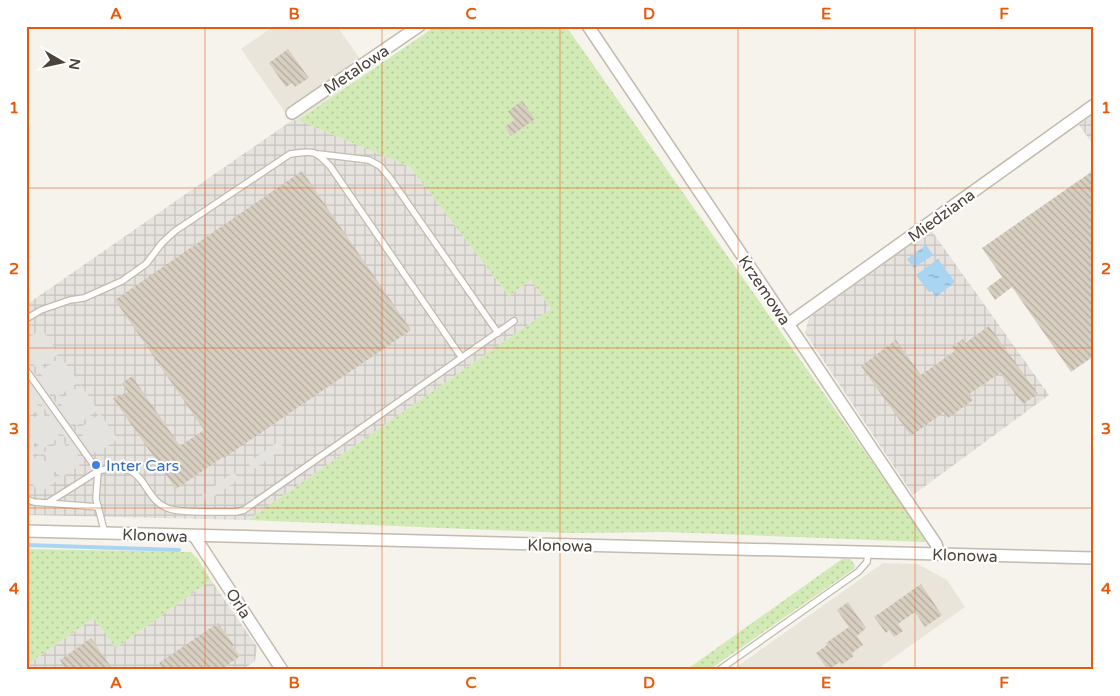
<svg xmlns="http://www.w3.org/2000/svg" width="1120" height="696" viewBox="0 0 1120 696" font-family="'Varela Round',sans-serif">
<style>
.residential{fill:#eae5da}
.industrial{fill:url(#industrial-grid)}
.grass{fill:url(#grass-dots)}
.parking{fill:#e5e3e0}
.water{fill:url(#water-ripples)}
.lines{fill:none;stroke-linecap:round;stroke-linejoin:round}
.stream{stroke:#a9d4f2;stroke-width:4}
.building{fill:url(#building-back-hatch)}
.lane-casing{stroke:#c2bbae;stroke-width:8}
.street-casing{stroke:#c2bbae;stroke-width:14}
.lane{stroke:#fff;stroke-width:5.5}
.street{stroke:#fff;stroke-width:11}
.grid{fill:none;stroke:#e8590c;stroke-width:1;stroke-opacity:0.55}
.shop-dot{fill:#3f7fe0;stroke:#fff;stroke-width:2}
.labels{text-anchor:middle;stroke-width:4.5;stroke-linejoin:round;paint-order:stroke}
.street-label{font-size:16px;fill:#4b4439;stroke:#fff}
.shop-label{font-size:16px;fill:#366cbe;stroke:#fff;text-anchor:start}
.neatline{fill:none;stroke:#e8590c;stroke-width:2}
.grid-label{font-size:16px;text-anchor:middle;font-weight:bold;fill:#e8590c}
</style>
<defs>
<pattern id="industrial-grid" width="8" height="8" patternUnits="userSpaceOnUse" patternTransform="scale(1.25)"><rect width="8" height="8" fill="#e6e2dd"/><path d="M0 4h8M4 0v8" fill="none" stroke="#c7c3be"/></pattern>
<pattern id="grass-dots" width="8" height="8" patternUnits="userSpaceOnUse" patternTransform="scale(1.25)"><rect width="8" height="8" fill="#d2eab5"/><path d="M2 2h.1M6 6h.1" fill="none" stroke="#b6ca9c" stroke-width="1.8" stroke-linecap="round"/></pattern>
<pattern id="water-ripples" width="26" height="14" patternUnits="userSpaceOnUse" patternTransform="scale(1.25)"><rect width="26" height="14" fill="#a9d4f2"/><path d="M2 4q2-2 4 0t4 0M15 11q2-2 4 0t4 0" fill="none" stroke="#8caec5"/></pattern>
<pattern id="building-back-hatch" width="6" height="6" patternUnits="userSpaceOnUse" patternTransform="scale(1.25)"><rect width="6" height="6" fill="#d8cfc1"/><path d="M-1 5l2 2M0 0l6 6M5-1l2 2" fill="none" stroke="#b1aa9e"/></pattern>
</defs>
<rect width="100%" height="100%" fill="#f6f3ec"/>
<g class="residential">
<polygon points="274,26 337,26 360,59 365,73 298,120 291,121 241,49"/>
<polygon points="883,563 918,564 947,580 965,607 876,670 732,670"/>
</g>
<g class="industrial">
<polygon points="1094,114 1094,146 1079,125"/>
<polygon points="298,120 410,167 509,296 531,280 551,309 248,520 26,515 26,305 291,121"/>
<polygon points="931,230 1049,395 913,495 805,333 809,318"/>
<polygon points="211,580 257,647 255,661 242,670 30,670 27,665 94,618 116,648"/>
</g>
<g class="grass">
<polygon points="436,26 566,26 924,536 925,542 667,532 568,533 248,520 551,309 531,280 509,296 410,167 298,120"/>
<polygon points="26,549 191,552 198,559 211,580 116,648 94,618 27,665"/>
<polygon points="842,559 850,559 855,565 854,569 709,670 686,670"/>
</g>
<g class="parking">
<polygon points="42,329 59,354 37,369 32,362 30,363 30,366 40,381 43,381 44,378 39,372 61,357 79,382 57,397 51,391 49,392 49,394 62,410 63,407 59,400 81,385 98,410 76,426 72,419 69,419 69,422 79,437 82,438 83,435 78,429 100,414 118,439 96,454 92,448 89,448 75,457 80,465 61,478 57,472 54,472 53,474 58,480 39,493 26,474 26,464 40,455 44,461 47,461 48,459 43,453 62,440 67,447 70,444 59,429 57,428 56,431 60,437 41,450 37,443 34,443 34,446 38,452 26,460 26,433 28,432 26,423 42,412 47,418 50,416 38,400 36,403 40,409 26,418 26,388 29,390 31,389 26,381 26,339"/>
<polygon points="279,441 284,448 253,470 248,463"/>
<polygon points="234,472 239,479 206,502 202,495"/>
</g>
<g class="water">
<polygon points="926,245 933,255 914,268 907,259"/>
<polygon points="938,259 955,282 936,297 932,291 929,292 916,275"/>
</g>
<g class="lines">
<polyline class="stream" points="26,545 179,550"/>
</g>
<g class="building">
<polygon points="288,49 309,78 295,87 292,83 286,87 269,63"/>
<polygon points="522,101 535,119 511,136 505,127 514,120 508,111"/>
<polygon points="1094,170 1094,356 1071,372 1012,287 995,300 987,288 1002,277 982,248"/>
<polygon points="302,171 411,330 224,458 223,457 176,489 113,398 128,392 122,383 132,376 180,446 204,430 115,300"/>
<polygon points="989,326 1038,394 1023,404 1000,373 969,394 973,400 948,418 944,412 911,436 861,366 896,340 921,375 955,351 952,347 963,339 965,343"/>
<polygon points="921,584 942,615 925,627 915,612 898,624 903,631 894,637 889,630 886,633 874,617"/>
<polygon points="848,602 866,628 857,636 863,645 852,653 854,656 841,665 840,662 828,670 816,653 827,645 826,643 849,627 837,610"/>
<polygon points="218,623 234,645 232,646 240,656 220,670 164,670 159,663"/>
<polygon points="91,638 113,670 66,670 60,660"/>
</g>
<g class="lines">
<g class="lane-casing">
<g id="lane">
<polyline points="319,154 369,160 380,166 390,178 498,333"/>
<path d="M26,319l15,-9 29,-10 14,-2 38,-17 24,-17 16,-21 13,-12 115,-77c23,-3 24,-5 40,12l132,192"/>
<polyline points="26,370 98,471 49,502"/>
<polyline points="26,499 34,502 98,507"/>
<path d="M105,534l-9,-35 2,-28c53,-14 40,28 72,38 15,4 48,3 66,3l8,-2 270,-189"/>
<polyline points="719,670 858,572 867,562 868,552"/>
</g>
</g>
<g class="street-casing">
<g id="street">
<polyline points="588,26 936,544 939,554"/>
<polyline points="292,113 419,26"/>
<polyline points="788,324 1094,105"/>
<polyline points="26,531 1094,558"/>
<polyline points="195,537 282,670"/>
</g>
</g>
<use href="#lane" class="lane"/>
<use href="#street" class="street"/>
</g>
<path class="grid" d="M205,26v644M382,26v644M560,26v644M738,26v644M915,26v644M26,188h1068M26,348h1068M26,508h1068"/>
<circle class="shop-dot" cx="96" cy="465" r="5"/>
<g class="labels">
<g class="street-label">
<text transform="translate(356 69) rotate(-34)" y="6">Metalowa</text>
<text transform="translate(941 215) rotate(-36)" y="6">Miedziana</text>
<text transform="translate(765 290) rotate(56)" y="6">Krzemowa</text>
<text transform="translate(155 535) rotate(2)" y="6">Klonowa</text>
<text transform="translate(560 545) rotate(1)" y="6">Klonowa</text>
<text transform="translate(965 555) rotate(2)" y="6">Klonowa</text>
<text transform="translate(239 603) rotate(57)" y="6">Orla</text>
</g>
<g class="shop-label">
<text x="106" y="471">Inter Cars</text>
</g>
</g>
<rect width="1120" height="696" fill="none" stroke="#ffffff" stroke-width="55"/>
<g transform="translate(62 62) rotate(99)" stroke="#ffffff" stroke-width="4" paint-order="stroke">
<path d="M0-4L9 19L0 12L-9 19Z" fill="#4b4439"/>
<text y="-8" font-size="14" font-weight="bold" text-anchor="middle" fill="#4b4439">N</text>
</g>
<rect x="28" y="28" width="1064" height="640" class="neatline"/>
<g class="grid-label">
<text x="116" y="19">A</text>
<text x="294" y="19">B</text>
<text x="471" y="19">C</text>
<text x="649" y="19">D</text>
<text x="826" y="19">E</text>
<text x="1004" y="19">F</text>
<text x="14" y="113">1</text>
<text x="1106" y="113">1</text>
<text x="14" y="274">2</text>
<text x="1106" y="274">2</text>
<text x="14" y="434">3</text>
<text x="1106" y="434">3</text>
<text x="14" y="594">4</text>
<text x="1106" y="594">4</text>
<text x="116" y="688">A</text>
<text x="294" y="688">B</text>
<text x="471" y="688">C</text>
<text x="649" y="688">D</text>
<text x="826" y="688">E</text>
<text x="1004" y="688">F</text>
</g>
</svg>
